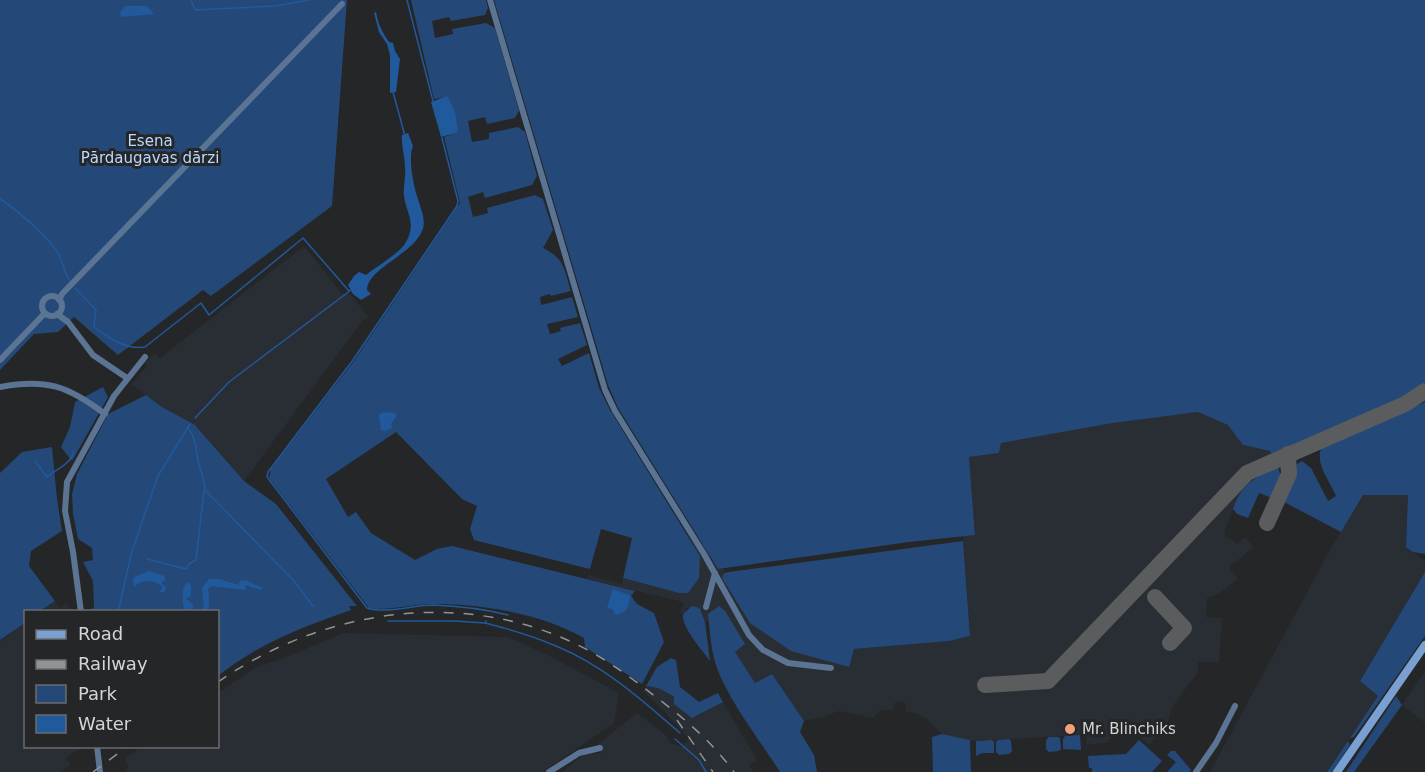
<svg xmlns="http://www.w3.org/2000/svg" width="1425" height="772" viewBox="0 0 1425 772" font-family="'DejaVu Sans',sans-serif">
  <rect width="100%" height="100%" fill="#242628"/>
  <path fill="#292e35" d="M304 246 341 292 351 295 369 318 363 320 244 481 195 425 162 407 131 384 147 366 144 362 147 359 148 360 155 353 160 358Z
    M1198 412 1229 425 1243 445 1270 451 1278 467 1248 482 1238 496 1224 534 1237 544 1245 537 1254 547 1229 567 1238 579 1218 594 1207 598 1206 617 1222 618 1219 662H1198V672L1172 707 1166 727 1149 745 1125 724 1106 743 1087 745 1086 735 973 741 942 734 927 719 918 714 905 711 906 704 901 701 895 702 893 710H880L873 718 839 711 823 717 804 721 772 674 755 684 734 651 745 645 708 614 709 621 705 622 701 608H687L683 614 680 612 684 604 683 602 587 579 588 575 622 584 623 578 679 593 700 556 691 542 699 538 718 569H724V573L854 649 949 641 970 636 963 536 975 534 969 457 999 453 1000 443 1113 423Z
    M1363 495H1408L1406 547 1425 561V572L1360 681 1379 696 1327 772H1210L1332 546Z
    M55 601 60 608 66 603 73 611 40 612Z
    M25 623 26 746 82 747 66 758 71 764 61 772H0V641Z
    M343 633 508 637 546 654 619 693 614 723 543 772H125L128 767 125 758 141 747 218 746V693L256 667 284 658Z
    M1425 671V723L1402 705Z
    M646 686 660 688 666 691 674 697 692 718 723 702 757 760 749 765 754 772H562L584 754 601 753 598 744 637 713 667 736 670 743 682 747 689 739 663 710 643 691Z"/>
  <path fill="#244978" d="M0 0H347L332 206 211 296 203 290 118 355 74 317 58 332 34 334 0 370Z
    M411 0H486L488 8 485 15 451 21 449 17 432 21 435 38 453 34 452 29 486 23 495 28 519 111 515 118 487 124 485 117 468 121 472 142 489 139V133L518 127 525 132 537 176 532 185 485 198 483 192 468 197 473 217 488 213 487 208 535 195 543 199 553 230 543 248C565 259 564 269 571 291L551 296 550 294 540 297 541 305 572 297 578 317 547 324 550 334 561 331 560 328 580 323 587 345 558 359 562 366 589 353 599 388 610 410 700 556 699 578 688 593H679L623 578 632 538 601 529 590 569 474 540 470 529 477 506 462 499 396 432 326 479 348 517 356 512 371 533 415 560 437 549 452 546 635 591 631 596 637 604 654 613 664 642 642 684 585 647 584 638C541 613 478 603 428 604 412 605 382 611 369 608L269 478 271 469 354 361 460 203 444 137 456 133 447 97 434 99Z
    M494 0H1425V382L1417 391 1403 399 1272 455 1270 451 1243 445 1228 425 1198 412 1113 423 1001 443 999 453 969 457 975 535 909 542 718 569 618 408 608 385Z
    M103 387 108 397 72 461 61 447 70 427 75 402Z
    M146 395 162 407 195 425 244 481 276 504 357 606H349L351 610C300 628 260 643 218 676V612L89 611 94 607 93 581 83 562 93 560 92 548 78 539 73 514 72 494 77 474 108 414Z
    M1425 402V554L1413 552 1406 547 1408 495H1363L1341 532 1284 502 1297 464 1302 461 1311 468 1328 501 1336 496C1331 483 1315 464 1321 449Z
    M52 447 57 499 62 531 31 551 29 566 55 601 40 611 26 612 25 623 0 640V473L22 452Z
    M1278 467 1281 477 1272 498 1259 493 1248 518 1237 514 1233 509C1243 481 1254 479 1278 467Z
    M963 541 970 636 949 641 854 649 849 667 791 651 750 623 722 578 724 573 729 572Z
    M1425 572V636L1354 737 1350 738 1378 696 1360 681Z
    M692 606 700 608 705 622 710 661C702 650 681 627 683 614Z
    M719 606 725 611 745 644 735 652 755 683 772 674 804 721 800 732 814 755 817 772H780C761 742 729 701 717 668 711 651 710 632 708 614Z
    M671 658 676 660 680 687 699 702 718 693 723 702 692 718 674 704V697C664 690 658 687 646 686L657 667Z
    M1396 696 1402 705 1354 772H1346Z
    M942 734 970 740 971 772H933L932 737Z
    M1080 735 1081 750 1063 749V739L1065 736Z
    M1049 737H1058L1060 738 1061 749 1059 751 1049 752 1046 749V740Z
    M1009 739 1011 741 1012 751 1009 754 999 755 996 752V742L998 740Z
    M992 740 994 742V753H982L976 756V741Z
    M1139 740 1162 761 1152 772H1092V768H1089L1088 756 1126 754Z
    M1348 741 1350 745 1332 772H1327Z
    M1171 751H1175L1191 770 1189 772H1167L1176 762 1167 755Z"/>
  <path fill="#21599d" d="M125 6H147L154 14 121 17 120 13Z
    M376 12C378 24 382 32 389 42L393 43 395 51 400 59 396 92 390 93V55L387 44 379 32 374 13Z
    M447 96 455 112 458 130 456 133 441 137 431 102Z
    M408 133 413 146C408 157 413 183 417 196 420 207 427 220 422 231 413 254 367 269 367 290L371 294 361 300 353 294 348 285 354 276 359 272 366 275C377 266 400 253 406 242 417 223 406 213 404 196 403 187 406 177 405 167 405 156 401 146 402 135Z
    M384 412 395 413 397 415 391 424 392 428 385 431 381 430 379 414Z
    M149 571 164 576 166 579 161 583 167 588 164 592H159L163 587C155 580 142 579 134 587L133 579 136 576Z
    M209 579H219L238 585 241 580C251 580 255 587 263 587L261 590 245 585 246 590 211 586 208 589C210 597 208 604 209 611H200L204 606 202 588Z
    M187 582 191 585V595L186 599 193 604 192 611H185C182 604 181 588 187 582Z
    M613 589 631 596 626 611 616 615 612 609 607 608Z"/>
  <g fill="none" stroke-linecap="round" stroke-linejoin="round">
    <path stroke="#21599d" stroke-width="1.5" d="M191 0 195 10 275 6 309 0
      M407 0 433 101
      M393 92 405 136
      M442 138 458 201 457 206 353 360 268 472 267 477 367 608C385 614 414 605 433 605 458 606 484 609 508 615
      M0 199C17 210 49 237 59 255 63 263 64 273 70 281
      M75 288 96 310 94 327C110 338 125 350 145 347L201 303 209 315 303 238 349 291
      M195 418 229 382 351 290
      M188 428C196 438 196 449 198 461 200 471 205 479 205 490L294 581 313 606
      M35 461 47 477C57 469 71 464 74 451
      M147 559 186 569 189 564 196 560 204 491
      M118 612 132 551 158 476 190 424
      M388 621H455L485 623 486 621
      M485 623C509 629 533 636 556 646 603 665 642 700 680 733
      M675 739 699 760 706 772"/>
    <path stroke="#5b5c5e" stroke-width="16" d="M1267 523 1289 474 1288 454
      M1155 597 1184 628 1170 643
      M985 685 1048 681 1247 473 1405 404 1425 391"/>
    <path stroke="#5c7493" stroke-width="6" d="M490 0 605 390 615 411 704 554 749 635 763 650 788 663 831 668
      M42 306a10 10 0 1 1 20 0a10 10 0 1 1-20 0Z
      M59 300 62 294 342 4
      M57 314 68 322 93 355 127 378
      M0 360 45 313
      M0 387C46 378 68 386 105 414
      M706 607 715 573
      M81 612 73 552 65 511 67 482 114 396 145 357
      M97 746 100 772
      M549 772 579 753 600 748
      M1196 772 1216 743 1235 706"/>
    <path stroke="#7aa0d2" stroke-width="8" d="M1337 772 1425 645"/>
    <path stroke="#929395" stroke-width="1.5" stroke-dasharray="10 10" stroke-linecap="butt" d="M218 682C321 610 460 588 576 644 605 658 630 677 656 697 685 719 712 742 734 772
      M677 720 713 772
      M93 772 128 746"/>
  </g>
  <circle fill="#f1a17c" stroke="#242628" stroke-width="2" cx="1070" cy="729" r="6"/>
  <g text-anchor="middle" dominant-baseline="central" stroke-width="6" stroke-linejoin="round" paint-order="stroke">
    <g font-size="15" fill="#bbd8ff" stroke="#242628">
      <text x="150" y="141">Esena<tspan x="150" dy="17">Pārdaugavas dārzi</tspan></text>
    </g>
    <g font-size="15" fill="#d4d5d6" stroke="#242628" text-anchor="start">
      <text x="1082" y="729">Mr. Blinchiks</text>
    </g>
  </g>
  <rect x="24" y="610" width="195" height="138" fill="#242628" stroke="#6a6c6e" stroke-width="1.5"/>
  <rect x="36" y="630" width="30" height="9" fill="#7aa0d2" stroke="#6a6c6e" stroke-width="1.5"/>
  <text x="78" y="640" font-size="18" fill="#d4d5d6">Road</text>
  <rect x="36" y="660" width="30" height="9" fill="#929395" stroke="#6a6c6e" stroke-width="1.5"/>
  <text x="78" y="670" font-size="18" fill="#d4d5d6">Railway</text>
  <rect x="36" y="685" width="30" height="18" fill="#244978" stroke="#6a6c6e" stroke-width="1.5"/>
  <text x="78" y="700" font-size="18" fill="#d4d5d6">Park</text>
  <rect x="36" y="715" width="30" height="18" fill="#21599d" stroke="#6a6c6e" stroke-width="1.5"/>
  <text x="78" y="730" font-size="18" fill="#d4d5d6">Water</text>
</svg>
